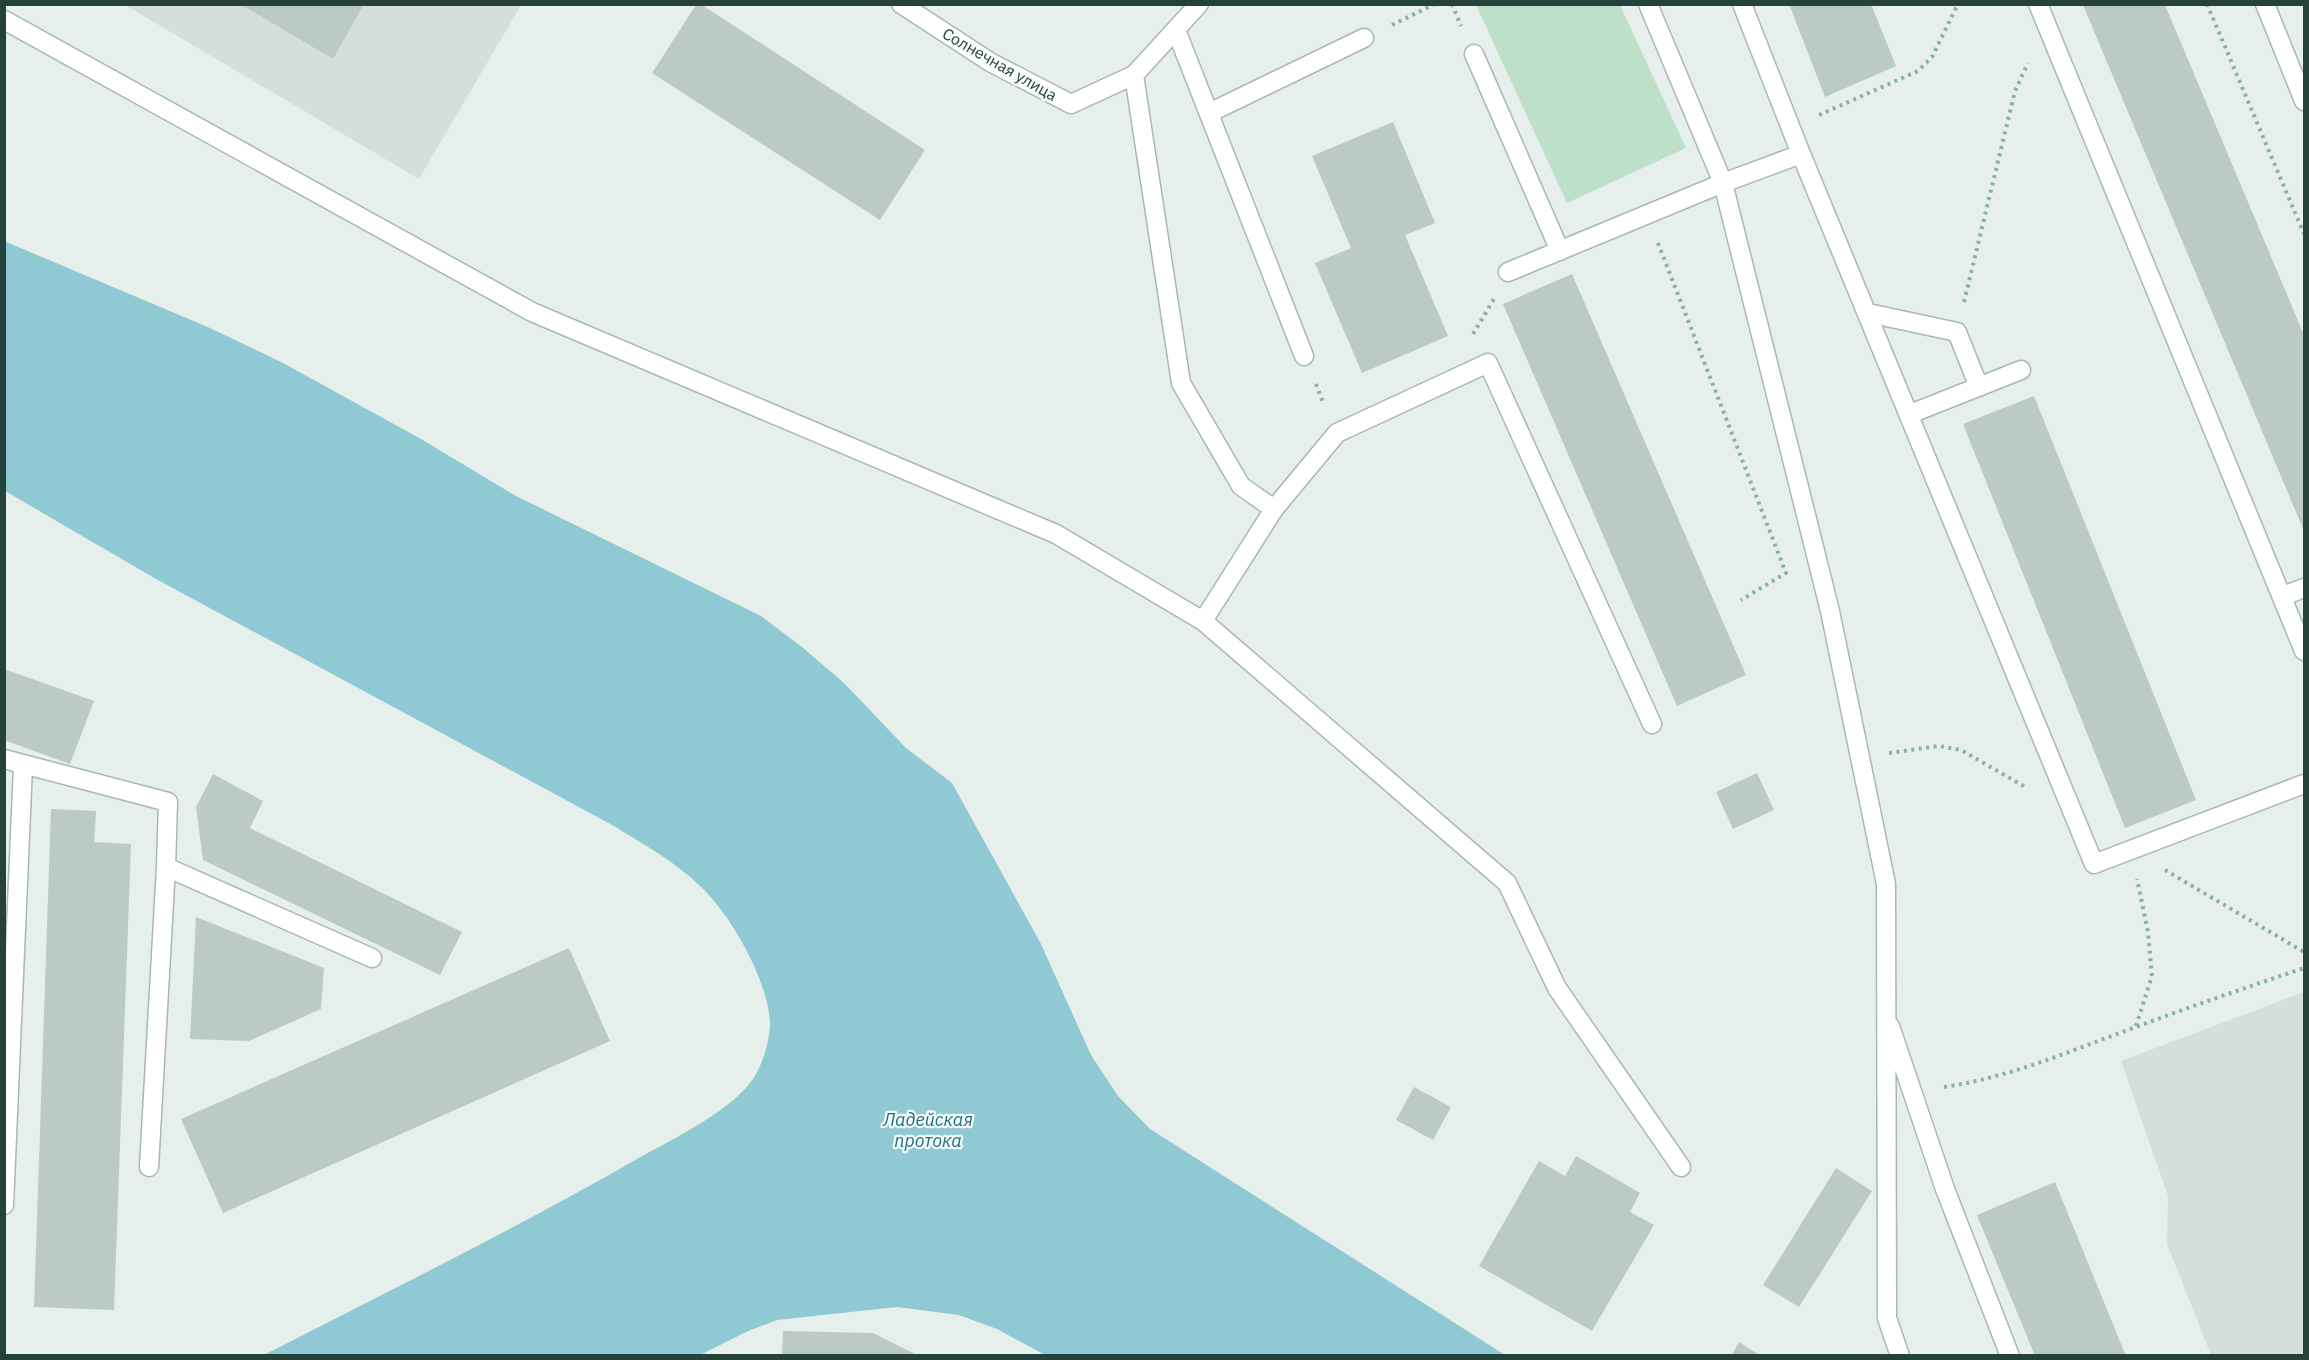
<svg xmlns="http://www.w3.org/2000/svg" width="2309" height="1360" viewBox="0 0 2309 1360" font-family="'IBM Plex Sans',sans-serif">
  <rect width="100%" height="100%" fill="#e6efeb"/>
  <path fill="#d4dfda" d="M125 5H521L419 179Z
    M2304 992V1355H2211L2167 1244 2168 1196 2121 1061Z"/>
  <path fill="#bfe0c8" d="M1476 5H1620L1686 148 1567 203Z"/>
  <path fill="#8ec9d4" d="M4 241 210 328 283 363 421 439 516 496 761 616 802 647 844 683 906 748 952 783 1040 942 1091 1055 1118 1096 1150 1129 1505 1355H1045L997 1329 959 1315 897 1307 777 1320 746 1332 700 1355H264C389 1291 515 1229 637 1159 671 1140 734 1110 755 1076 763 1063 770 1039 770 1024 769 981 730 913 699 885 674 861 643 844 614 826L156 579 5 491Z"/>
  <path fill="#bbcac4" d="M240 4H364L333 59Z
    M1789 4H1871L1896 66 1825 97Z
    M696 5H702L925 150 880 220 652 73Z
    M2083 5H2165L2304 335V531Z
    M1393 122 1435 223 1405 235 1448 336 1362 373 1315 263 1351 248 1312 156Z
    M1572 274 1746 675 1677 706 1503 304Z
    M2034 396 2196 800 2125 828 1963 424Z
    M4 669 94 701 70 764 4 740Z
    M1757 773 1774 810 1733 829 1716 792Z
    M213 774 263 801 250 828 462 932 440 975 203 860 196 807Z
    M51 809 96 811 94 842 131 844 114 1310 34 1307Z
    M196 917 324 968 321 1009 249 1041 190 1039Z
    M569 948 610 1041 223 1213 181 1119Z
    M1414 1087 1451 1107 1433 1140 1396 1120Z
    M1576 1156 1640 1193 1630 1212 1654 1225 1592 1331 1479 1266 1539 1161 1565 1176Z
    M1836 1168 1872 1191 1799 1307 1763 1285Z
    M2055 1182 2126 1356H2035L1977 1215Z
    M783 1331 873 1333 919 1356H782Z
    M1739 1342 1761 1356H1731Z"/>
  <g fill="none" stroke-linecap="round" stroke-linejoin="round">
    <g stroke="#a8b8b2" stroke-width="21">
      <path id="service" d="M1648 4 1723 183 1830 611 1886 884 1887 1318 1900 1356
        M1742 4 1801 154
        M2038 4 2304 651
        M4 20 532 312 1056 534 1203 621
        M1176 30 1304 356
        M1474 54 1560 251
        M1134 75 1181 383 1241 486 1274 509 1337 433 1488 363 1652 724
        M1209 113 1364 38
        M1508 272 1723 183 1801 154 2094 864 2304 784
        M1868 313 1957 332 1979 387
        M1910 414 2021 370
        M1274 509 1203 621 1507 883 1557 988 1681 1167
        M2283 596 2304 588
        M4 759 168 802 166 867 372 958
        M1890 1026 1945 1189 2010 1356
        M149 1167 166 867
        M4 1205 23 766"/>
    </g>
    <g stroke="#a8b8b2" stroke-width="21">
      <path id="minor" d="M901 4 990 62 1071 104 1134 75 1199 4
        M2265 4 2304 101"/>
    </g>
    <path stroke="#86b3a5" stroke-width="4" stroke-dasharray="3 4.5" stroke-linecap="butt" d="M1452 4 1461 26
      M2207 4 2304 234
      M1392 25 1435 4
      M1819 115 1918 71 1932 57 1958 4
      M1658 243 1786 573 1741 600
      M1964 302 2015 91 2028 63
      M1473 334 1494 299
      M1316 384 1324 405
      M1889 753 1939 746 1961 750 2027 788
      M2165 870 2304 952
      M2136 1026 2152 976 2148 932 2137 879
      M1944 1087C2012 1077 2072 1050 2136 1027 2192 1006 2248 987 2304 968"/>
    <use href="#service" stroke="#fff" stroke-width="18"/>
    <use href="#minor" stroke="#fff" stroke-width="18"/>
  </g>
  <g text-anchor="middle" dominant-baseline="central" stroke-width="4.5" stroke-linejoin="round" paint-order="stroke">
    <g font-size="16" fill="#24423a" stroke="#f7fbf9">
      <text transform="translate(1000 64) rotate(30)">Солнечная улица</text>
    </g>
    <g font-size="18" font-style="italic" fill="#1c6f80" stroke="#f7fbf9">
      <text x="928" y="1119">Ладейская<tspan x="928" dy="21">протока</tspan></text>
    </g>
  </g>
  <rect width="2309" height="1360" fill="none" stroke="#24423a" stroke-width="12"/>
</svg>
